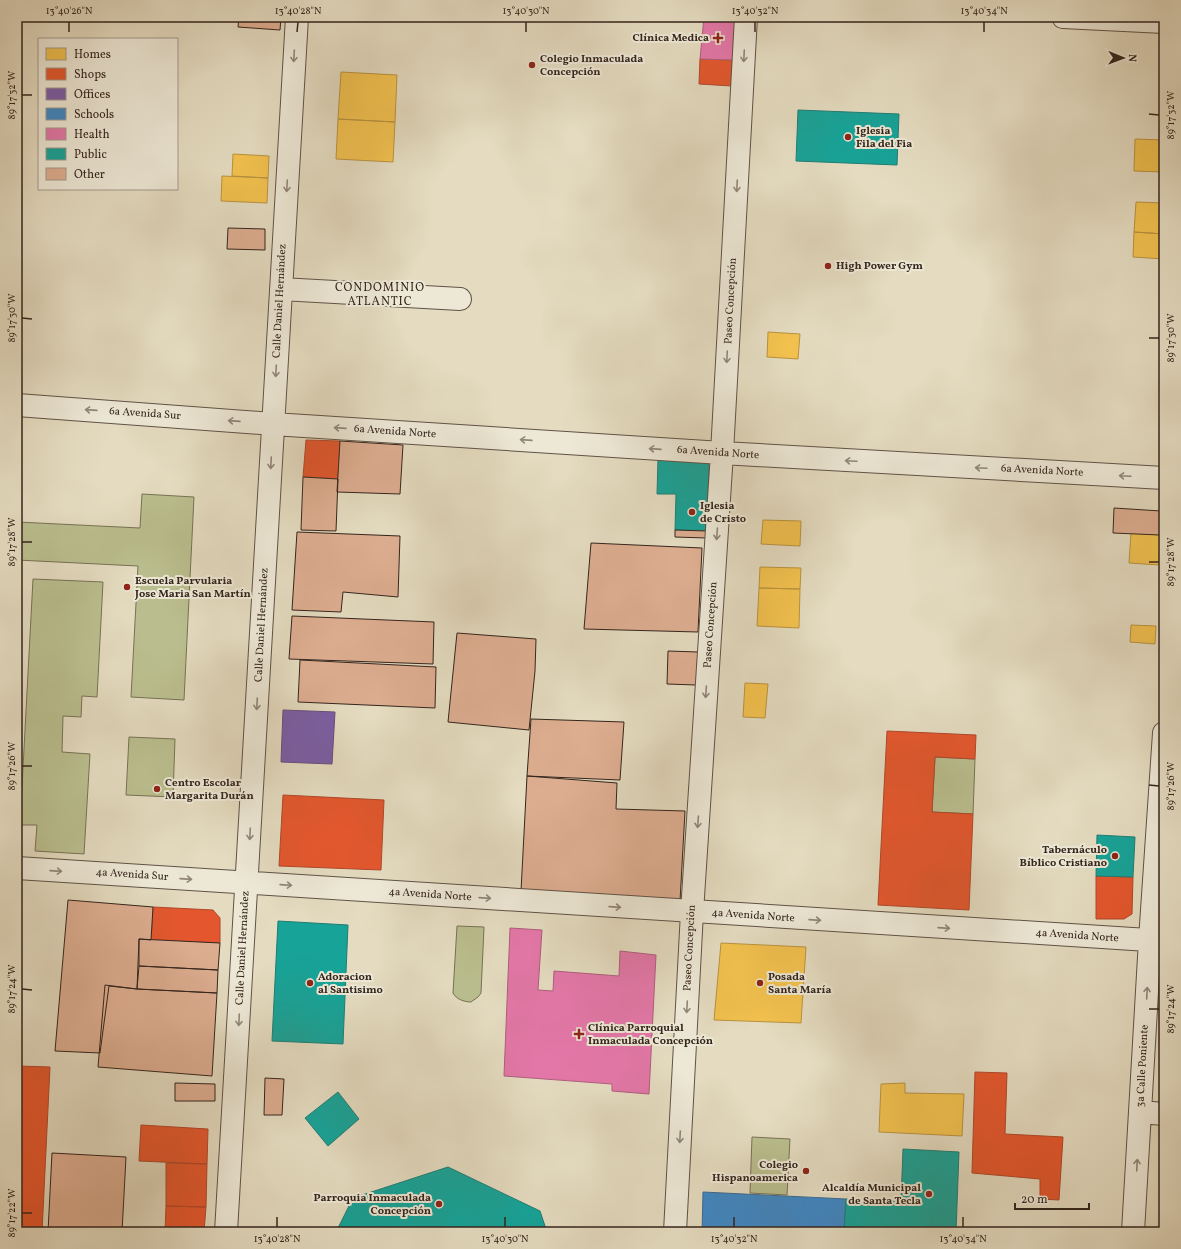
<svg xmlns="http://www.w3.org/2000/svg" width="1181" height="1249" viewBox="0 0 1181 1249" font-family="Vollkorn,serif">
  <rect width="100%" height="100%" fill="#e4dbc0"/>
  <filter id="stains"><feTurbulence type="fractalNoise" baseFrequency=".005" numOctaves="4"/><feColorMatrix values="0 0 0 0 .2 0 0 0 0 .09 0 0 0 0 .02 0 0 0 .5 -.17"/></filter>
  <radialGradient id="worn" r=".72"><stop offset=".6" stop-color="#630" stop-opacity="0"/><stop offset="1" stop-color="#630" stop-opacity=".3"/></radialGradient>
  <path fill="#babe8e" stroke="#777256" d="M142 494 194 497 184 700 131 697 138 566 17 560V522L140 528Z
    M33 579 103 582 97 697 82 696 81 717 63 716 62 752 90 754 84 854 35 851 37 825H20Z
    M129 737 175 739 173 797 126 795Z
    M935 757 975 759 973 814 932 812Z
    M457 926 484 927 481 993 478 997 471 1002C464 1002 456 999 453 993Z
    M752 1137 790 1139 787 1195 750 1193Z"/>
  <path fill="#f2c14e" stroke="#b9923f" d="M341 72 397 75 395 122 338 119Z
    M338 119 395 122 393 162 336 159Z
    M1135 139 1164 140V172L1134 171Z
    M233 154 269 156 268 178 232 176Z
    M222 176 268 178 267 203 221 201Z
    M1136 202 1164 203V234L1134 232Z
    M1134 232 1164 234V259L1133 257Z
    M768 332 800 334 798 359 767 357Z
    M763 520 801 521 800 546 761 544Z
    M1131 533 1160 535 1159 565 1129 563Z
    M760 567 801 568 800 589 759 588Z
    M759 588 800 589 799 628 757 626Z
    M1131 625 1156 626 1155 644 1130 642Z
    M745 683 768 684 765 718 743 717Z
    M721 943 806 947 801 1023 714 1020Z
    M905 1083V1093L964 1094 962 1136 879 1132 881 1084Z"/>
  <path fill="#e4572e" stroke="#af4829" d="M700 59 733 60 732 86 699 84Z
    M306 440 340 441 338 479 303 477Z
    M887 731 976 735 975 759 935 757 932 812 973 814 969 910 878 905Z
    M283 795 384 800 381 870 279 866Z
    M1096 876 1133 877 1132 914 1124 919H1096Z
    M153 907 213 910 220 918V943L151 940Z
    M17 1066 50 1067 42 1232H17Z
    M975 1072 1007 1073 1005 1134 1063 1137 1059 1200 1040 1199V1179L972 1173Z
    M141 1125 208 1129 207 1164 139 1161Z
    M166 1163 207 1164 206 1207 166 1206Z
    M166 1206 206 1207 204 1232H165Z"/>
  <path fill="#7b5ea7" stroke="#664d7e" d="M283 710 335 712 332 764 281 762Z"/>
  <path fill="#3f88c5" stroke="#3c6a93" d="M703 1192 846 1199 844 1232H702Z"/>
  <path fill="#e377a8" stroke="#ae5e7e" d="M704 17H736L733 60 700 59Z
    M510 928 542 930 538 990 553 991 554 971 619 976 620 951 656 955 649 1094 612 1091V1084L504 1076Z"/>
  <path fill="#17a398" stroke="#207d73" d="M798 110 899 114 897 165 796 161Z
    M658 460 709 462 707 531 675 530 676 494H657Z
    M1097 835 1135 837 1133 877 1096 876Z
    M278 921 348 925 343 1044 272 1041Z
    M338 1092 359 1119 328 1146 305 1118Z
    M903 1149 959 1152 956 1232H844L846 1199 901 1201Z
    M448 1167 540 1211 547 1232H336L353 1198Z"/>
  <path fill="#ddad90" stroke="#34251d" d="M239 17H281L280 30 238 27Z
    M228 228 265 229V250L227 249Z
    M340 441 403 445 400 494 337 492Z
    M303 477 338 479 336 531 301 530Z
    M1114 508 1161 511 1160 535 1113 533Z
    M675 530 707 531V538L675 537Z
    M297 532 400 536 398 597 343 592 341 612 292 610Z
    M591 543 702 548 698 632 584 629Z
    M292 616 434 622 433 664 289 659Z
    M457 633 536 639 535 671 529 730 448 722Z
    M668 651 698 652 696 685 667 684Z
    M300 660 436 667 435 708 298 702Z
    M531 719 624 722 620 780 527 776Z
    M527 776 617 783 616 809 685 811 680 901 521 891Z
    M68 900 153 907 151 940 139 939 137 989 109 986 100 1053 55 1051Z
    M139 939 220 943 218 970 139 966Z
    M139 966 218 970 217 993 137 989Z
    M105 985 137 989 217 993 212 1076 98 1067Z
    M265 1078 284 1079 282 1115H264Z
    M175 1083 215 1084V1101H175Z
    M52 1153 126 1157 122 1232H48Z"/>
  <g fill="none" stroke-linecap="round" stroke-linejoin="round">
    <g stroke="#605246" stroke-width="24">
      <path id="minor" d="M1063 17 1164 22
        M281 289 460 299
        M17 405 273 424 722 453 1164 478
        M17 868 1164 941
        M1140 1112 1164 1114
        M226 1232 297 17
        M675 1232 692 912 722 453 746 17
        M1133 1232 1150 940 1164 733"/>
    </g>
    <use href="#minor" stroke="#ede8d6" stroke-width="22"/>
  </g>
  <defs><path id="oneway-shaft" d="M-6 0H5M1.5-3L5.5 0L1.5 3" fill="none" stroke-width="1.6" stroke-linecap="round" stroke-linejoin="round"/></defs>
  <g stroke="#90867a">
    <use href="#oneway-shaft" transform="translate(294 56) rotate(93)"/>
    <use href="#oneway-shaft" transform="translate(744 56) rotate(93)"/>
    <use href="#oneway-shaft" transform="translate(287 186) rotate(93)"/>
    <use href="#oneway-shaft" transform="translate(737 186) rotate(93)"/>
    <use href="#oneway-shaft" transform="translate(727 357) rotate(93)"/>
    <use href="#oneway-shaft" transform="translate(276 371) rotate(93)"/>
    <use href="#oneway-shaft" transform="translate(91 410) rotate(-176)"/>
    <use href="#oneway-shaft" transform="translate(234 421) rotate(-176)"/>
    <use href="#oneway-shaft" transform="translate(340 428) rotate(-176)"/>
    <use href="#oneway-shaft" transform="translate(526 440) rotate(-176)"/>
    <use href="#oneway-shaft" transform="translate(655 449) rotate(-176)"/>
    <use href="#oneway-shaft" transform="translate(851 461) rotate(-177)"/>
    <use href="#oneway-shaft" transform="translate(271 463) rotate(93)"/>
    <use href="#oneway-shaft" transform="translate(981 468) rotate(-177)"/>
    <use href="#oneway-shaft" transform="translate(1125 476) rotate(-177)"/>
    <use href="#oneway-shaft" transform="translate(717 534) rotate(94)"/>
    <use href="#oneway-shaft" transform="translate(706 692) rotate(94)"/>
    <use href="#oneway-shaft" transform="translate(257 704) rotate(93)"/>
    <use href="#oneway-shaft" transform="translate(698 822) rotate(94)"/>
    <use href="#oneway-shaft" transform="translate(250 834) rotate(93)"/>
    <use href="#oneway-shaft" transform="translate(56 871) rotate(4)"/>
    <use href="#oneway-shaft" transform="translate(186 879) rotate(4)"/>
    <use href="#oneway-shaft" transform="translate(286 885) rotate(4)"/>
    <use href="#oneway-shaft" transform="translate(485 898) rotate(4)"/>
    <use href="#oneway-shaft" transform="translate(615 907) rotate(4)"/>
    <use href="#oneway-shaft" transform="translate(815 920) rotate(4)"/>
    <use href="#oneway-shaft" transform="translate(944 928) rotate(4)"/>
    <use href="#oneway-shaft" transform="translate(1147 993) rotate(-87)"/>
    <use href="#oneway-shaft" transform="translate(687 1007) rotate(93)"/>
    <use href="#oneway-shaft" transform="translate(239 1020) rotate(93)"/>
    <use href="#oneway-shaft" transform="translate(680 1137) rotate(93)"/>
    <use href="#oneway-shaft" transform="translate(1137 1165) rotate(-87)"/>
  </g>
  <path fill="none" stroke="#34251d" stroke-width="1.5" d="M69 32V22M297 32 298 22M526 32V22M755 32V22M984 32V22M22 95H32M1149 114 1159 115M22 318 32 319M1149 338H1159M22 542H32M1149 562H1159M22 766H32M1149 785 1159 786M22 989 32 990M1149 1009H1159M22 1213H32M277 1227V1217M505 1227V1217M734 1227V1217M963 1227V1217"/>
  <g fill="#8f2418" stroke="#ede8d6" stroke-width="1.5">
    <path d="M716 32h4v4h4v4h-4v4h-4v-4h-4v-4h4z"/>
    <circle cx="532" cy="65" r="4"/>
    <circle cx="848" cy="137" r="4"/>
    <circle cx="828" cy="266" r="4"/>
    <circle cx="692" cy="512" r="4"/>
    <circle cx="127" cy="587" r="4"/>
    <circle cx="157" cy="789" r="4"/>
    <circle cx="1115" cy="856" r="4"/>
    <circle cx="310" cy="983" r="4"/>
    <circle cx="760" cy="983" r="4"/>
    <path d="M577 1028h4v4h4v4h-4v4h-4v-4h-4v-4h4z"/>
    <circle cx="806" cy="1171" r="4"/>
    <circle cx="929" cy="1194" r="4"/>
    <circle cx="439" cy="1204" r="4"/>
  </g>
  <g text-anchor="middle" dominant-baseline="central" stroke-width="4" stroke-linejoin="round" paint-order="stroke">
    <g font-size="11" font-weight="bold" fill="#34251d" stroke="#ede8d6" text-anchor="start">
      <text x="709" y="38" text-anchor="end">Clínica Medica</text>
      <text x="540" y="59">Colegio Inmaculada<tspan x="540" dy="13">Concepción</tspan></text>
      <text x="856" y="131">Iglesia<tspan x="856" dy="13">Fila del Fia</tspan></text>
      <text x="836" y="266">High Power Gym</text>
      <text x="700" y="506">Iglesia<tspan x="700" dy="13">de Cristo</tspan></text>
      <text x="135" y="581">Escuela Parvularia<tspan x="135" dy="13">Jose Maria San Martín</tspan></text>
      <text x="165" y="783">Centro Escolar<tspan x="165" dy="13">Margarita Durán</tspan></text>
      <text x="1107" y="850" text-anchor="end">Tabernáculo<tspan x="1107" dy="13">Bíblico Cristiano</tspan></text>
      <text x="318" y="977">Adoracion<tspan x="318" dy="13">al Santisimo</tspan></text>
      <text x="768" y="977">Posada<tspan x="768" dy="13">Santa María</tspan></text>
      <text x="588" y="1028">Clínica Parroquial<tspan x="588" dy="13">Inmaculada Concepción</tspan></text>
      <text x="798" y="1165" text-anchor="end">Colegio<tspan x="798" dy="13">Hispanoamerica</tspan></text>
      <text x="921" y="1188" text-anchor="end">Alcaldía Municipal<tspan x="921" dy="13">de Santa Tecla</tspan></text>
      <text x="431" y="1198" text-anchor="end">Parroquia Inmaculada<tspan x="431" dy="13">Concepción</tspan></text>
    </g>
    <g font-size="11" fill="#34251d" stroke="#ede8d6">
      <text transform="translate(280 301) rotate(-87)">Calle Daniel Hernández</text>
      <text transform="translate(731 301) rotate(-87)">Paseo Concepción</text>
      <text transform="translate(145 414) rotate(4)">6a Avenida Sur</text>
      <text transform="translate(395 432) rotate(4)">6a Avenida Norte</text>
      <text transform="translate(718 453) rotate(4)">6a Avenida Norte</text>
      <text transform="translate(1042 471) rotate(3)">6a Avenida Norte</text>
      <text transform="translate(262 625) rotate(-87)">Calle Daniel Hernández</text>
      <text transform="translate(711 625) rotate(-86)">Paseo Concepción</text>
      <text transform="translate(132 875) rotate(4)">4a Avenida Sur</text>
      <text transform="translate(430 895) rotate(4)">4a Avenida Norte</text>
      <text transform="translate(753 916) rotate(4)">4a Avenida Norte</text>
      <text transform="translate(1077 936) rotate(4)">4a Avenida Norte</text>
      <text transform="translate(243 948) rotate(-87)">Calle Daniel Hernández</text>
      <text transform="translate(690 948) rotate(-87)">Paseo Concepción</text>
      <text transform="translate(1143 1066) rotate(-87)">3a Calle Poniente</text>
    </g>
    <g font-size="12" letter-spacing="1" fill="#34251d" stroke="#ede8d6">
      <text x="380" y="288">CONDOMINIO<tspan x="380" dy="14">ATLANTIC</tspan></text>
    </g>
  </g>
  <rect width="1181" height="1249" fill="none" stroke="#e4dbc0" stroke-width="44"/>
  <rect x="38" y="38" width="140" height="152" fill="#ede8d6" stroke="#a39a8c"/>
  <rect x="46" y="48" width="20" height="12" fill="#f2c14e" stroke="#a39a8c"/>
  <text x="74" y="58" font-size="12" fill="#34251d">Homes</text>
  <rect x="46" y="68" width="20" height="12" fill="#e4572e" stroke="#a39a8c"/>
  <text x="74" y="78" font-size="12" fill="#34251d">Shops</text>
  <rect x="46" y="88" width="20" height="12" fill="#7b5ea7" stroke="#a39a8c"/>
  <text x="74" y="98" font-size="12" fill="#34251d">Offices</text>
  <rect x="46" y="108" width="20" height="12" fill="#3f88c5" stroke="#a39a8c"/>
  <text x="74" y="118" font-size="12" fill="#34251d">Schools</text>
  <rect x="46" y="128" width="20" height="12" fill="#e377a8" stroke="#a39a8c"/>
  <text x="74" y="138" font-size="12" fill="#34251d">Health</text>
  <rect x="46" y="148" width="20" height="12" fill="#17a398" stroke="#a39a8c"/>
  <text x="74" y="158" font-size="12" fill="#34251d">Public</text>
  <rect x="46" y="168" width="20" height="12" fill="#ddad90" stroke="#a39a8c"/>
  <text x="74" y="178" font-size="12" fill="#34251d">Other</text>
  <g transform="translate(1123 58) rotate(91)" stroke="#ede8d6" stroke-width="3" paint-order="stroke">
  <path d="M0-3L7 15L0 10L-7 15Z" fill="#34251d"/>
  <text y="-6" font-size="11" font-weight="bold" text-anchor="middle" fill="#34251d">N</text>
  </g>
  <path d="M1015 1203v6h74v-6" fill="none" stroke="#34251d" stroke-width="2"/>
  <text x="1021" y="1203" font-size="12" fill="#34251d" stroke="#ede8d6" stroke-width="3" paint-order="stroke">20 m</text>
  <rect x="22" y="22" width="1137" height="1205" fill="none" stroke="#34251d" stroke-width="1.5"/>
  <g font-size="10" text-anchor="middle" fill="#34251d">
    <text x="69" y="14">13°40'26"N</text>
    <text x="298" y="14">13°40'28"N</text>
    <text x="526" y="14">13°40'30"N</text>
    <text x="755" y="14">13°40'32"N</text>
    <text x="984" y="14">13°40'34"N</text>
    <text transform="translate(11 95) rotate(-90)" y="4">89°17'32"W</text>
    <text transform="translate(1170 115) rotate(-90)" y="4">89°17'32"W</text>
    <text transform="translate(11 318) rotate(-90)" y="4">89°17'30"W</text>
    <text transform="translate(1170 338) rotate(-90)" y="4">89°17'30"W</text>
    <text transform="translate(11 542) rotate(-90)" y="4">89°17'28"W</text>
    <text transform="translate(1170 562) rotate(-90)" y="4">89°17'28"W</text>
    <text transform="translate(11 766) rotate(-90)" y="4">89°17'26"W</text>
    <text transform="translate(1170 786) rotate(-90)" y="4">89°17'26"W</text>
    <text transform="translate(11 989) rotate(-90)" y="4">89°17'24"W</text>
    <text transform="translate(1170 1009) rotate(-90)" y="4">89°17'24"W</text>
    <text transform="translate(11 1213) rotate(-90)" y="4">89°17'22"W</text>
    <text x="277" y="1242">13°40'28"N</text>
    <text x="505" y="1242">13°40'30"N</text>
    <text x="734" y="1242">13°40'32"N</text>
    <text x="963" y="1242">13°40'34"N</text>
  </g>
  <rect width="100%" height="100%" filter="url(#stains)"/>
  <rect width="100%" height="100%" fill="url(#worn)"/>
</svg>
